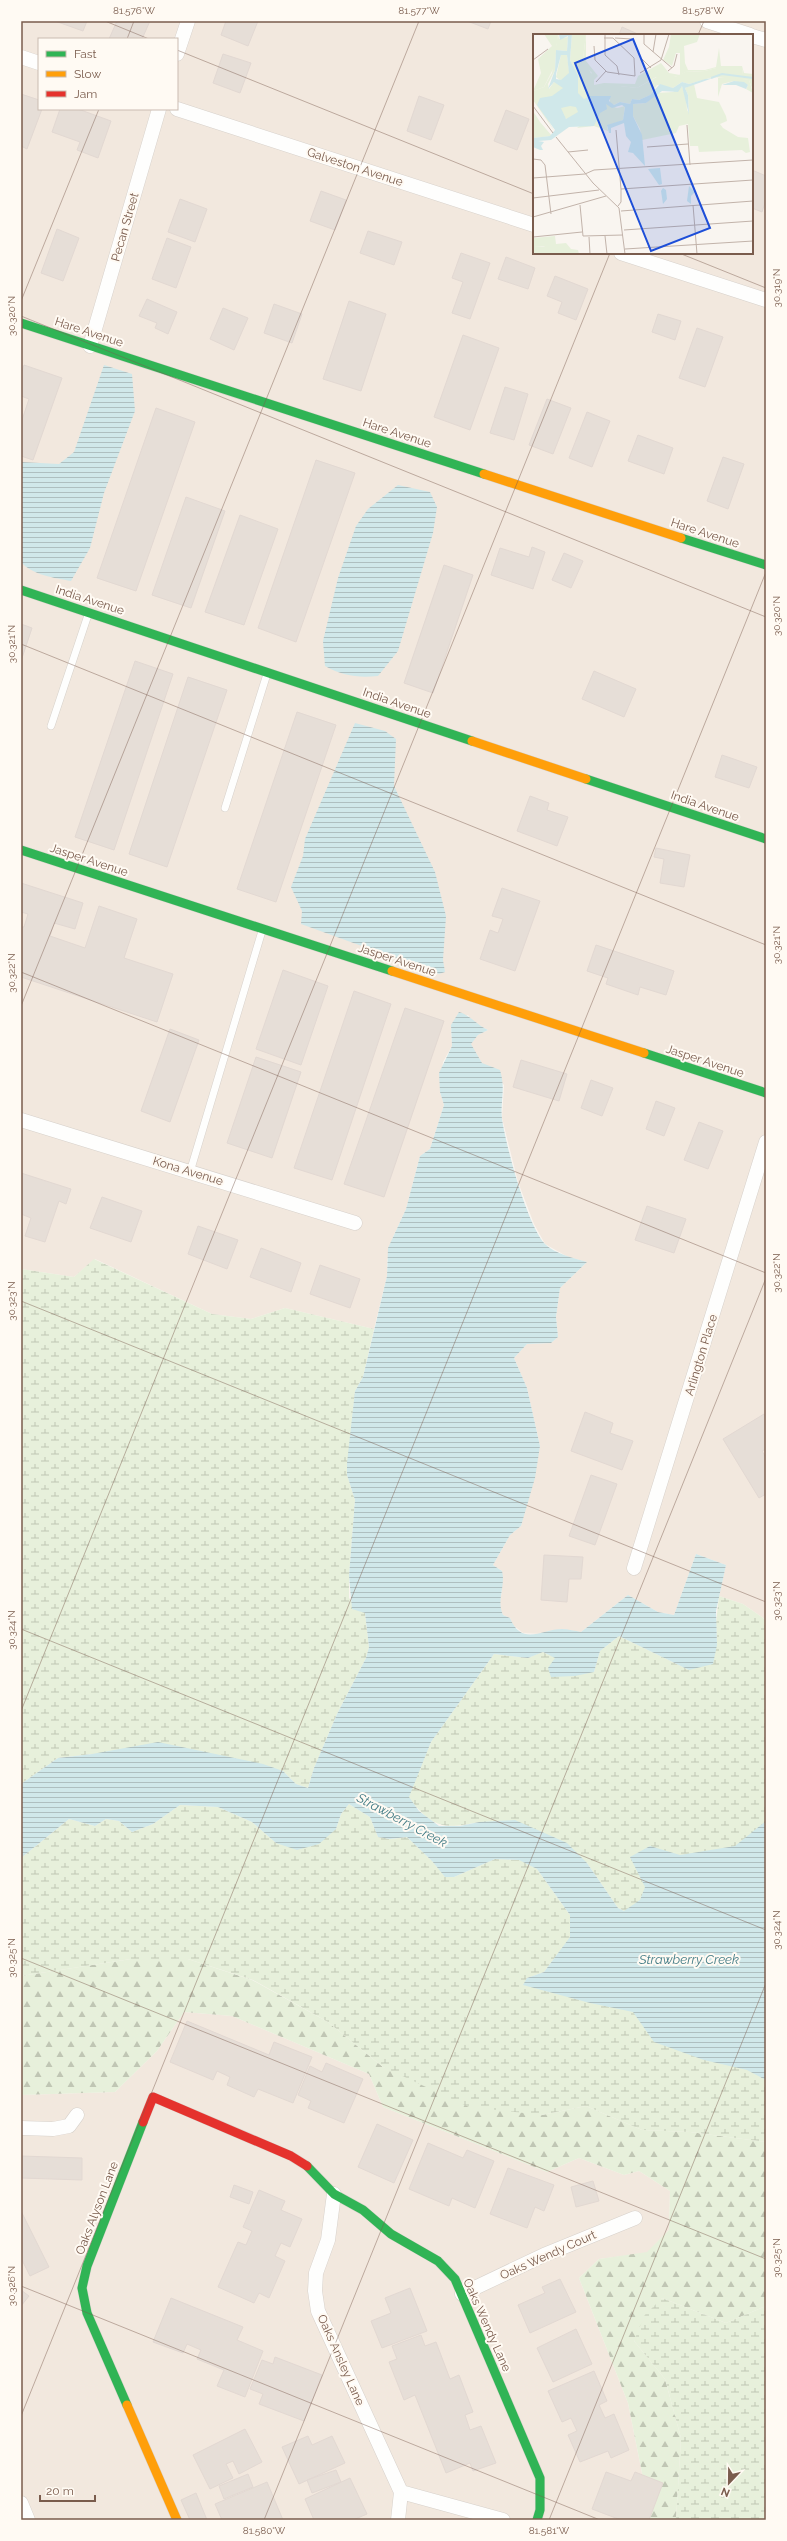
<svg xmlns="http://www.w3.org/2000/svg" width="787" height="2541" viewBox="0 0 787 2541" font-family="Raleway,sans-serif">
  <defs>
    <pattern id="forest-firs" width="22" height="20" patternUnits="userSpaceOnUse"><rect width="22" height="20" fill="#e7f0db"/><path d="M5 1l3.5 6h-7zM16 11l3.5 6h-7z" fill="#c0c6b4"/></pattern>
    <pattern id="wetland-marsh" width="20" height="14" patternUnits="userSpaceOnUse"><rect width="20" height="14" fill="#e7f0db"/><path d="M1 5h8M5 5V1M11 12h8M15 12V8" fill="none" stroke="#c0c6b4"/></pattern>
    <pattern id="water-rules" width="6" height="5" patternUnits="userSpaceOnUse"><rect width="6" height="5" fill="#d0e8ea"/><path d="M0 2.5h6" fill="none" stroke="#aebfc0"/></pattern>
  </defs>
  <rect width="100%" height="100%" fill="#f9f5f0"/>
  <path fill="#f2e8de" fill-rule="evenodd" d="M21 21H766V1620L743 1604 719 1596 726 1565 696 1554 674 1615 658 1612 628 1595 581 1632 561 1629 542 1634 523 1633 513 1625 510 1618 503 1615 499 1606 502 1591V1571L493 1565 510 1535 521 1526 540 1446 527 1388 514 1358 527 1344 551 1343 558 1337 556 1317 560 1288 587 1262 568 1257 545 1244 534 1224 518 1182 502 1118 504 1085 482 1063 470 1044 478 1035 488 1030 474 1023 468 1015 451 1025 452 1046 443 1062 440 1092 444 1105 430 1149 420 1156 406 1209 393 1237 387 1261V1276L374 1329 285 1308 251 1319 212 1314 95 1259 74 1277 21 1269ZM534 35H752V253H534ZM39 39H177V109H39Z
    M184 2012 232 2016 369 2074 383 2107 547 2172 579 2158 624 2175 639 2171 670 2191 669 2230 647 2253 599 2259 579 2278 628 2403 649 2508 648 2520H21V2095L115 2092 157 2051Z"/>
  <path fill="url(#forest-firs)" d="M131 1959H188L252 1980 328 2022 383 2067 542 2115 586 2106 642 2130 690 2132 766 2142V2306L726 2323 662 2298 634 2341 665 2379 681 2438 676 2520H648L649 2508 628 2403 579 2278 599 2259 647 2252 669 2230 670 2191 639 2171 624 2175 579 2158 547 2172 383 2107 369 2074 232 2016 184 2012 157 2051 115 2092 21 2095V1976Z"/>
  <path fill="url(#wetland-marsh)" d="M94 1259 212 1314 251 1319 285 1308 374 1329 363 1377 355 1391 347 1475 355 1500 349 1576V1598L358 1610 365 1613 369 1647 366 1658 337 1714 314 1768 308 1788 296 1784 283 1771 92 1754 58 1758 21 1784V1269L74 1277Z
    M719 1596 743 1604 766 1620V1889L624 1911 618 1908 587 1863 479 1822C442 1830 432 1827 408 1797L431 1742 494 1654 528 1658 542 1652 594 1672 600 1651 619 1636 689 1670 717 1645 716 1623Z
    M349 1804 370 1817 378 1837 391 1839 407 1837 432 1861 445 1876 454 1877 495 1859 520 1860 537 1869 570 1915V1938L544 1972 527 1978 524 1985 766 1928V2142L690 2132 642 2130 586 2106 542 2115 469 2107 383 2067 328 2022 253 1980 188 1959H131L21 1976V1858L69 1819 95 1826 106 1819 119 1821 132 1832 153 1824 180 1805 218 1807 252 1822 276 1843 336 1829 341 1814Z
    M662 2298 726 2323 766 2306V2520H676L681 2438 665 2379 634 2341 644 2316Z"/>
  <path fill="url(#water-rules)" d="M104 365 132 374 135 411 104 493 90 548 71 581C55 578 32 575 21 562V462L59 464 74 452Z
    M398 485 430 492 437 507 433 533 398 651 378 676C358 678 343 676 325 666L323 641 338 578 356 526 368 509Z
    M355 723 385 731 396 739 394 786 435 872 446 916 443 960 445 972 439 974 301 924 302 911 291 887 303 856 305 839Z
    M459 1012C470 1015 477 1025 488 1030L478 1035 471 1044 482 1063 500 1070C506 1090 500 1101 502 1119 506 1146 527 1225 545 1244 555 1254 574 1258 587 1262L560 1288 556 1317 558 1337 551 1343 527 1344 514 1358 527 1388 540 1446 535 1478 521 1526 510 1535 493 1565 502 1571C506 1586 496 1600 503 1615L510 1618C522 1647 542 1629 562 1629 568 1629 575 1631 581 1632L628 1595 658 1612 674 1615 696 1554 726 1565 716 1611 717 1645 713 1664 689 1670 619 1636 600 1651 594 1672 575 1676 551 1677 548 1668 555 1658 543 1652 528 1658 494 1654 431 1742 409 1797 419 1811 439 1826H460L479 1822 515 1820 567 1843 587 1863 618 1908 624 1911 640 1900 645 1887 630 1857 650 1846 680 1855 735 1846 766 1821V2080L747 2070 704 2060 654 2042 633 2012 590 2003 523 1985 527 1978 544 1972 570 1937V1915L537 1869 519 1860 495 1859 454 1877H445L432 1861 407 1837 390 1839 378 1837 370 1817 349 1804 341 1814 336 1829 319 1844 297 1850 276 1843 252 1822 218 1807 180 1805 153 1824 132 1832 119 1821 106 1819 95 1826 69 1819 21 1858V1784L58 1758 92 1754 158 1742 263 1764 283 1771 296 1784 308 1788 314 1768 337 1714 366 1658 369 1647 365 1613 352 1609 349 1576 355 1500 347 1475V1463L355 1391 363 1377 387 1276 388 1248 406 1209 420 1156 430 1149 444 1105 440 1092 439 1073 452 1046 451 1025Z"/>
  <path fill="#e6ded7" stroke="#e2d8d2" d="M55 21H87L83 31Z
    M117 21H150L142 39H109Z
    M226 21H258L248 46 221 35Z
    M467 21H491L488 29Z
    M622 27 640 35H619Z
    M223 54 251 63 240 93 213 83Z
    M21 94 39 100V109H42L27 149 21 146Z
    M419 96 444 105 431 140 407 131Z
    M60 109H78L111 121 98 158 77 150 80 142 52 132Z
    M506 110 529 119 517 150 494 141Z
    M752 170 766 176V200L762 212 752 208Z
    M321 191 346 200 335 230 310 221Z
    M180 199 207 209 195 242 168 232Z
    M57 229 79 238 63 281 41 273Z
    M368 231 402 242 394 265 360 253Z
    M167 238 191 247 176 288 152 279Z
    M461 253 490 263 470 319 452 313 463 282 452 278Z
    M506 257 535 268 528 289 498 279Z
    M555 276 588 289 576 320 558 313 562 302 547 296Z
    M147 299 177 312 168 334 155 328 157 323 139 316Z
    M349 301 386 314 361 391 323 379Z
    M274 304 302 314 292 343 264 333Z
    M223 308 248 318 234 350 210 339Z
    M658 314 681 321 675 340 652 332Z
    M697 328 723 337 705 387 679 378Z
    M463 335 499 348 470 430 434 417Z
    M24 365 62 378 33 460 21 456V423L29 399 21 396V374Z
    M505 387 528 394 514 440 490 433Z
    M547 399 571 408 553 454 529 445Z
    M156 408 195 422 136 591 97 578Z
    M587 412 610 421 592 467 569 458Z
    M638 435 673 448 664 474 628 461Z
    M723 457 744 464 728 509 707 501Z
    M316 460 355 473 296 642 258 628Z
    M186 497 225 511 191 608 152 595Z
    M240 515 278 529 244 625 205 612Z
    M532 547 545 552 533 589 491 575 500 548 529 557Z
    M564 553 583 561 571 588 552 580Z
    M444 565 473 575 433 693 404 683Z
    M21 624 32 628 21 661Z
    M135 661 173 674 114 850 75 837Z
    M594 671 636 689 624 717 582 699Z
    M188 677 227 690 167 867 129 854Z
    M297 712 336 725 276 902 237 889Z
    M722 755 757 767 749 788 715 777Z
    M530 796 549 803 547 810 568 817 557 846 517 831Z
    M656 848 690 855 684 887 660 883 664 859 654 857Z
    M21 883 83 903 75 929 54 923 50 936 85 948 99 906 137 919 124 958 173 974 157 1022 21 977V927H24L28 914 21 912Z
    M502 888 540 901 515 971 480 959 490 930 498 933 503 919 492 916Z
    M596 945 674 971 666 995 640 987 638 995 606 984 608 978 587 971Z
    M283 970 328 986 301 1065 256 1049Z
    M354 991 391 1004 332 1180 294 1168Z
    M405 1008 444 1021 384 1197 344 1184Z
    M170 1029 199 1040 170 1122 141 1111Z
    M256 1057 301 1072 272 1158 227 1143Z
    M521 1060 567 1074 559 1101 513 1087Z
    M591 1080 613 1088 602 1116 581 1108Z
    M656 1101 675 1108 664 1136 646 1129Z
    M699 1122 723 1131 708 1169 684 1160Z
    M21 1173 71 1189 66 1204 59 1201 45 1242 25 1236 31 1218 21 1214Z
    M102 1197 142 1211 131 1242 90 1228Z
    M647 1206 686 1219 674 1253 635 1240Z
    M198 1226 238 1240 227 1269 188 1254Z
    M261 1248 301 1263 291 1292 250 1277Z
    M320 1265 360 1279 350 1308 310 1294Z
    M585 1412 613 1423 610 1433 633 1441 622 1470 571 1451Z
    M764 1414 766 1418V1449L762 1451 766 1458V1494L759 1498 723 1439Z
    M591 1475 617 1484 595 1545 569 1536Z
    M544 1555 583 1557 581 1579H569L567 1602 541 1600Z
    M187 2021 269 2055 274 2042 312 2057 293 2103 258 2089 254 2097 227 2085 230 2077 217 2071 213 2080 170 2062Z
    M326 2063 363 2079 344 2123 308 2108 311 2101 298 2095 310 2066 322 2072Z
    M377 2124 413 2140 394 2183 358 2167Z
    M428 2143 463 2158 467 2150 494 2161 475 2208 452 2198 449 2206 409 2189Z
    M21 2156 82 2158V2180L21 2178Z
    M508 2168 554 2185 544 2211 535 2207 527 2228 490 2214Z
    M593 2181 599 2201 576 2207 571 2187Z
    M234 2185 253 2192 249 2204 230 2197Z
    M259 2190 285 2201 281 2210 302 2219 290 2247 281 2243 275 2256 285 2261 269 2298 259 2293 254 2303 218 2287 238 2242 246 2245 252 2231 243 2227Z
    M21 2211 49 2267 30 2276 21 2258Z
    M560 2279 576 2312 530 2333 518 2305 545 2293 542 2287Z
    M410 2288 427 2331 382 2348 371 2321 391 2313 385 2298Z
    M21 2290 29 2296 21 2306Z
    M171 2298 243 2327 237 2340 263 2351 245 2397 217 2386 224 2370 197 2359 201 2350 187 2344 183 2353 153 2342Z
    M576 2329 592 2364 553 2382 537 2348Z
    M421 2335 425 2346 436 2342 450 2379 459 2375 473 2412 465 2415 470 2430 481 2426 496 2463 473 2471 470 2463 446 2473 415 2395 404 2400 389 2362 397 2359 392 2346Z
    M275 2357 322 2375 304 2421 259 2404 263 2394 250 2389 262 2360 273 2364Z
    M594 2371 607 2401 599 2405 605 2418 614 2414 629 2450 611 2458 608 2451 580 2462 568 2435 577 2431 571 2418 562 2422 548 2391Z
    M245 2429 262 2462 239 2474 233 2461 226 2464 233 2478 210 2489 193 2455Z
    M308 2436 312 2445 332 2436 345 2463 299 2484 282 2447Z
    M336 2470 341 2482 312 2493 307 2480Z
    M606 2472 631 2481 635 2472 663 2483 649 2520H621L592 2509Z
    M248 2474 253 2487 224 2499 219 2486Z
    M350 2478 367 2514 353 2520H314L305 2499Z
    M267 2482 283 2520H222L215 2504Z
    M196 2493 207 2520H190L181 2500Z"/>
  <g fill="none" stroke-linecap="round" stroke-linejoin="round">
    <g stroke="#d7d1cb" stroke-width="8">
      <path id="lane" d="M51 726 88 615
        M225 808 267 674
        M190 1172 262 931"/>
    </g>
    <g stroke="#d7d1cb" stroke-width="15">
      <path id="street" d="M707 21 750 35
        M752 36 766 40
        M177 54 188 21
        M21 57 39 63
        M177 109 534 225
        M621 253 766 300
        M90 346 159 109
        M21 1120 355 1223
        M634 1568 766 1142
        M21 2128 53 2129 69 2126 77 2115
        M334 2194 328 2240 316 2273 315 2291 318 2311 401 2492 398 2520
        M462 2294 544 2255 635 2218
        M401 2492 503 2520
        M21 2503 28 2520"/>
    </g>
    <g stroke="#d9d2cb" stroke-width="10">
      <path id="fast" d="M21 323 484 474
        M681 538 766 565
        M21 590 472 741
        M586 779 766 839
        M21 850 392 971
        M644 1053 766 1093
        M307 2166 334 2194 363 2210 391 2234 438 2261 455 2279 540 2478V2510L537 2520
        M127 2405 87 2313 82 2288 87 2266 143 2122"/>
    </g>
    <g stroke="#d9d2cb" stroke-width="10">
      <path id="slow" d="M484 474 681 538
        M472 741 586 779
        M392 971 644 1053
        M127 2405 177 2520"/>
    </g>
    <g stroke="#d9d2cb" stroke-width="10">
      <path id="jam" d="M143 2122 153 2097 291 2156 307 2166"/>
    </g>
    <use href="#lane" stroke="#fefefd" stroke-width="7"/>
    <use href="#street" stroke="#fefefd" stroke-width="14"/>
    <use href="#fast" stroke="#30b455" stroke-width="9"/>
    <use href="#slow" stroke="#ff9f0a" stroke-width="9"/>
    <use href="#jam" stroke="#e5322d" stroke-width="9"/>
  </g>
  <path fill="none" stroke="#7a5c4d" stroke-width="1" stroke-opacity="0.45" d="M105 21 149 39M698 35 704 21M127 39 134 21M177 50 534 194M679 253 766 288M21 301 99 109M21 316 766 617M21 644 766 945M21 972 766 1273M21 1006 419 21M21 1301 766 1602M21 1629 766 1930M21 1711 610 253M21 1958 766 2259M21 2286 600 2520M21 2416 766 572M264 2520 766 1278M549 2520 766 1983"/>
  <g text-anchor="middle" dominant-baseline="central" stroke-width="4" stroke-linejoin="round" paint-order="stroke">
    <g font-size="12" fill="#7a5c4d" stroke="#fffaf3">
      <text transform="translate(355 167) rotate(18)">Galveston Avenue</text>
      <text transform="translate(125 227) rotate(-74)">Pecan Street</text>
      <text transform="translate(89 332) rotate(18)">Hare Avenue</text>
      <text transform="translate(397 433) rotate(18)">Hare Avenue</text>
      <text transform="translate(705 533) rotate(18)">Hare Avenue</text>
      <text transform="translate(90 600) rotate(18)">India Avenue</text>
      <text transform="translate(397 703) rotate(19)">India Avenue</text>
      <text transform="translate(705 806) rotate(19)">India Avenue</text>
      <text transform="translate(89 860) rotate(18)">Jasper Avenue</text>
      <text transform="translate(397 960) rotate(18)">Jasper Avenue</text>
      <text transform="translate(705 1061) rotate(18)">Jasper Avenue</text>
      <text transform="translate(188 1171) rotate(17)">Kona Avenue</text>
      <text transform="translate(701 1355) rotate(-73)">Arlington Place</text>
      <text transform="translate(97 2208) rotate(-69)">Oaks Alyson Lane</text>
      <text transform="translate(548 2255) rotate(-24)">Oaks Wendy Court</text>
      <text transform="translate(487 2325) rotate(66)">Oaks Wendy Lane</text>
      <text transform="translate(341 2360) rotate(66)">Oaks Ansley Lane</text>
    </g>
    <g font-size="13" font-style="italic" fill="#437c86" stroke="#fffaf3">
      <text transform="translate(402 1820) rotate(28)">Strawberry Creek</text>
      <text x="689" y="1959">Strawberry Creek</text>
    </g>
  </g>
  <g transform="translate(533 34)">
    <rect width="220" height="220" fill="#f9f5f0"/>
    <path d="M11 0H25L21 33 11 53 0 57 8 39 5 25 19 12ZM53 0V27L65 42 61 46V51L71 49 102 50 105 42 128 29 136 39 147 41V19H143L139 32 130 26 136 13 138 0H167L164 8 151 12 152 29 155 36H172L183 33 186 14 188 32H209L211 39 220 40H210L209 34H183L172 37 152 38 146 42 141 43H123L104 54 86 52 50 57 48 53 49 47 59 39 53 33 50 25ZM196 43 216 46 220 59 213 55 215 51 201 47 189 50 185 63V44ZM22 202 23 210 33 209 38 215 45 216 46 220H30L10 212H0V204Z" fill="#e7f0db"/>
    <path d="M25 0 26 5 35 3 34 17 23 16 22 36 15 50 16 55 21 48 33 50 16 88 22 98 0 66V57L11 53 19 39ZM39 0H53L50 25 59 41 49 47 48 53 50 57 79 51 104 54 129 40 142 43 152 38 172 37 183 34H209L210 40H220V57L216 46 180 43 156 50 149 48 140 54 124 51 117 61 106 66 99 65 97 70 87 68 81 71 77 69V63L45 87 18 82 40 32 37 26ZM28 21H34L37 44 28 47 23 43ZM161 50 164 64 186 68 193 82 194 87 187 90 190 94 205 103 215 104 217 118 213 119 209 116 166 118 165 112H157L155 90 146 92 143 99 109 106 107 95 100 82V70L113 69 124 59 140 58 149 52 153 64 154 76 156 79 155 61 152 54ZM73 70 84 74 92 72 90 86 74 92 75 97 61 92 44 94ZM0 77 7 88 19 102 0 104ZM1 212 19 213 30 220H0Z" fill="#e7f0db"/>
    <path d="M26 0H39L37 26 45 42V59L51 65 57 62H78L76 67 81 71 87 68 97 70 99 65 106 66 117 61 127 50 140 54 149 48 156 50 172 45 180 44 152 54 155 61 156 81 149 52 145 58 129 57 113 69 100 70V82L109 101 112 132 100 119 95 118 98 108 93 102 91 89 78 94V99H76L74 91 90 86 92 73 89 71 79 74 73 70 74 75 67 79 61 92 36 93 18 106 5 107 11 108 8 112 10 116H7L0 113V104L17 102 22 96 4 71 7 64 19 62 30 54 21 48 15 55 22 36 23 16 34 17 35 2 27 6ZM28 21H34L36 39 28 46 23 45V40ZM37 72 43 73 45 78 33 85 28 74ZM201 47 211 48 215 51 213 55 203 51H189ZM127 134 129 150 126 151 115 135ZM156 152 162 158 158 162V170L154 167ZM130 154 133 156 134 165 130 170 128 157Z" fill="#d0e8ea" fill-rule="evenodd"/>
    <path fill="none" stroke="#d0e8ea" stroke-width="2" d="M178 44 189 40 220 44"/>
    <path fill="none" stroke="#c2b3aa" stroke-width="1" d="M72 0V21L84 32 86 41M111 0V10L139 34M82 4 99 5M61 12 62 26 74 38 102 42 101 24 80 4H71M120 18 123 0M109 25 118 34M0 26 15 15M135 37 141 32 144 20M107 39 128 26 136 0M63 48 73 37M0 72 20 99M154 91 157 131M83 96 88 155V168L85 172M23 103 60 149 86 174 92 220M114 113 155 110M35 118 55 116M0 125 8 126 12 131 18 180M0 144 52 140 61 136 220 126M88 155 220 146M0 164 66 156M47 171 50 202 90 201M160 171 164 220M88 177 220 167M0 183 73 162M91 196 220 187M72 202 74 220M0 203 49 198M56 203 57 220M92 215 220 207"/>
    <path fill="#1d4ed8" fill-opacity="0.15" stroke="#1d4ed8" stroke-width="2" d="M100 5 177 194 118 217 42 29Z"/>
    <rect width="220" height="220" fill="none" stroke="#7a5c4d" stroke-width="2"/>
  </g>
  <rect width="787" height="2541" fill="none" stroke="#fffaf3" stroke-width="44"/>
  <rect x="38" y="38" width="140" height="72" fill="#fffaf3" stroke="#cabbb1"/>
  <rect x="46" y="51" width="20" height="6" fill="#30b455" stroke="#cabbb1"/>
  <text x="74" y="58" font-size="12" fill="#7a5c4d">Fast</text>
  <rect x="46" y="71" width="20" height="6" fill="#ff9f0a" stroke="#cabbb1"/>
  <text x="74" y="78" font-size="12" fill="#7a5c4d">Slow</text>
  <rect x="46" y="91" width="20" height="6" fill="#e5322d" stroke="#cabbb1"/>
  <text x="74" y="98" font-size="12" fill="#7a5c4d">Jam</text>
  <g transform="translate(729 2483) rotate(202)" stroke="#fffaf3" stroke-width="3" paint-order="stroke">
  <path d="M0-3L7 15L0 10L-7 15Z" fill="#7a5c4d"/>
  <text y="-6" font-size="11" font-weight="bold" text-anchor="middle" fill="#7a5c4d">N</text>
  </g>
  <path d="M40 2495v6h55v-6" fill="none" stroke="#7a5c4d" stroke-width="2"/>
  <text x="46" y="2495" font-size="12" fill="#7a5c4d" stroke="#fffaf3" stroke-width="3" paint-order="stroke">20 m</text>
  <rect x="22" y="22" width="743" height="2497" fill="none" stroke="#7a5c4d" stroke-width="1.5"/>
  <g font-size="10" text-anchor="middle" fill="#7a5c4d">
    <text x="134" y="14">81.576°W</text>
    <text x="419" y="14">81.577°W</text>
    <text x="703" y="14">81.578°W</text>
    <text transform="translate(776 288) rotate(-90)" y="4">30.319°N</text>
    <text transform="translate(11 316) rotate(-90)" y="4">30.320°N</text>
    <text transform="translate(776 616) rotate(-90)" y="4">30.320°N</text>
    <text transform="translate(11 644) rotate(-90)" y="4">30.321°N</text>
    <text transform="translate(776 945) rotate(-90)" y="4">30.321°N</text>
    <text transform="translate(11 973) rotate(-90)" y="4">30.322°N</text>
    <text transform="translate(776 1273) rotate(-90)" y="4">30.322°N</text>
    <text transform="translate(11 1301) rotate(-90)" y="4">30.323°N</text>
    <text transform="translate(776 1601) rotate(-90)" y="4">30.323°N</text>
    <text transform="translate(11 1630) rotate(-90)" y="4">30.324°N</text>
    <text transform="translate(776 1930) rotate(-90)" y="4">30.324°N</text>
    <text transform="translate(11 1958) rotate(-90)" y="4">30.325°N</text>
    <text transform="translate(776 2258) rotate(-90)" y="4">30.325°N</text>
    <text transform="translate(11 2286) rotate(-90)" y="4">30.326°N</text>
    <text x="264" y="2534">81.580°W</text>
    <text x="549" y="2534">81.581°W</text>
  </g>
</svg>
